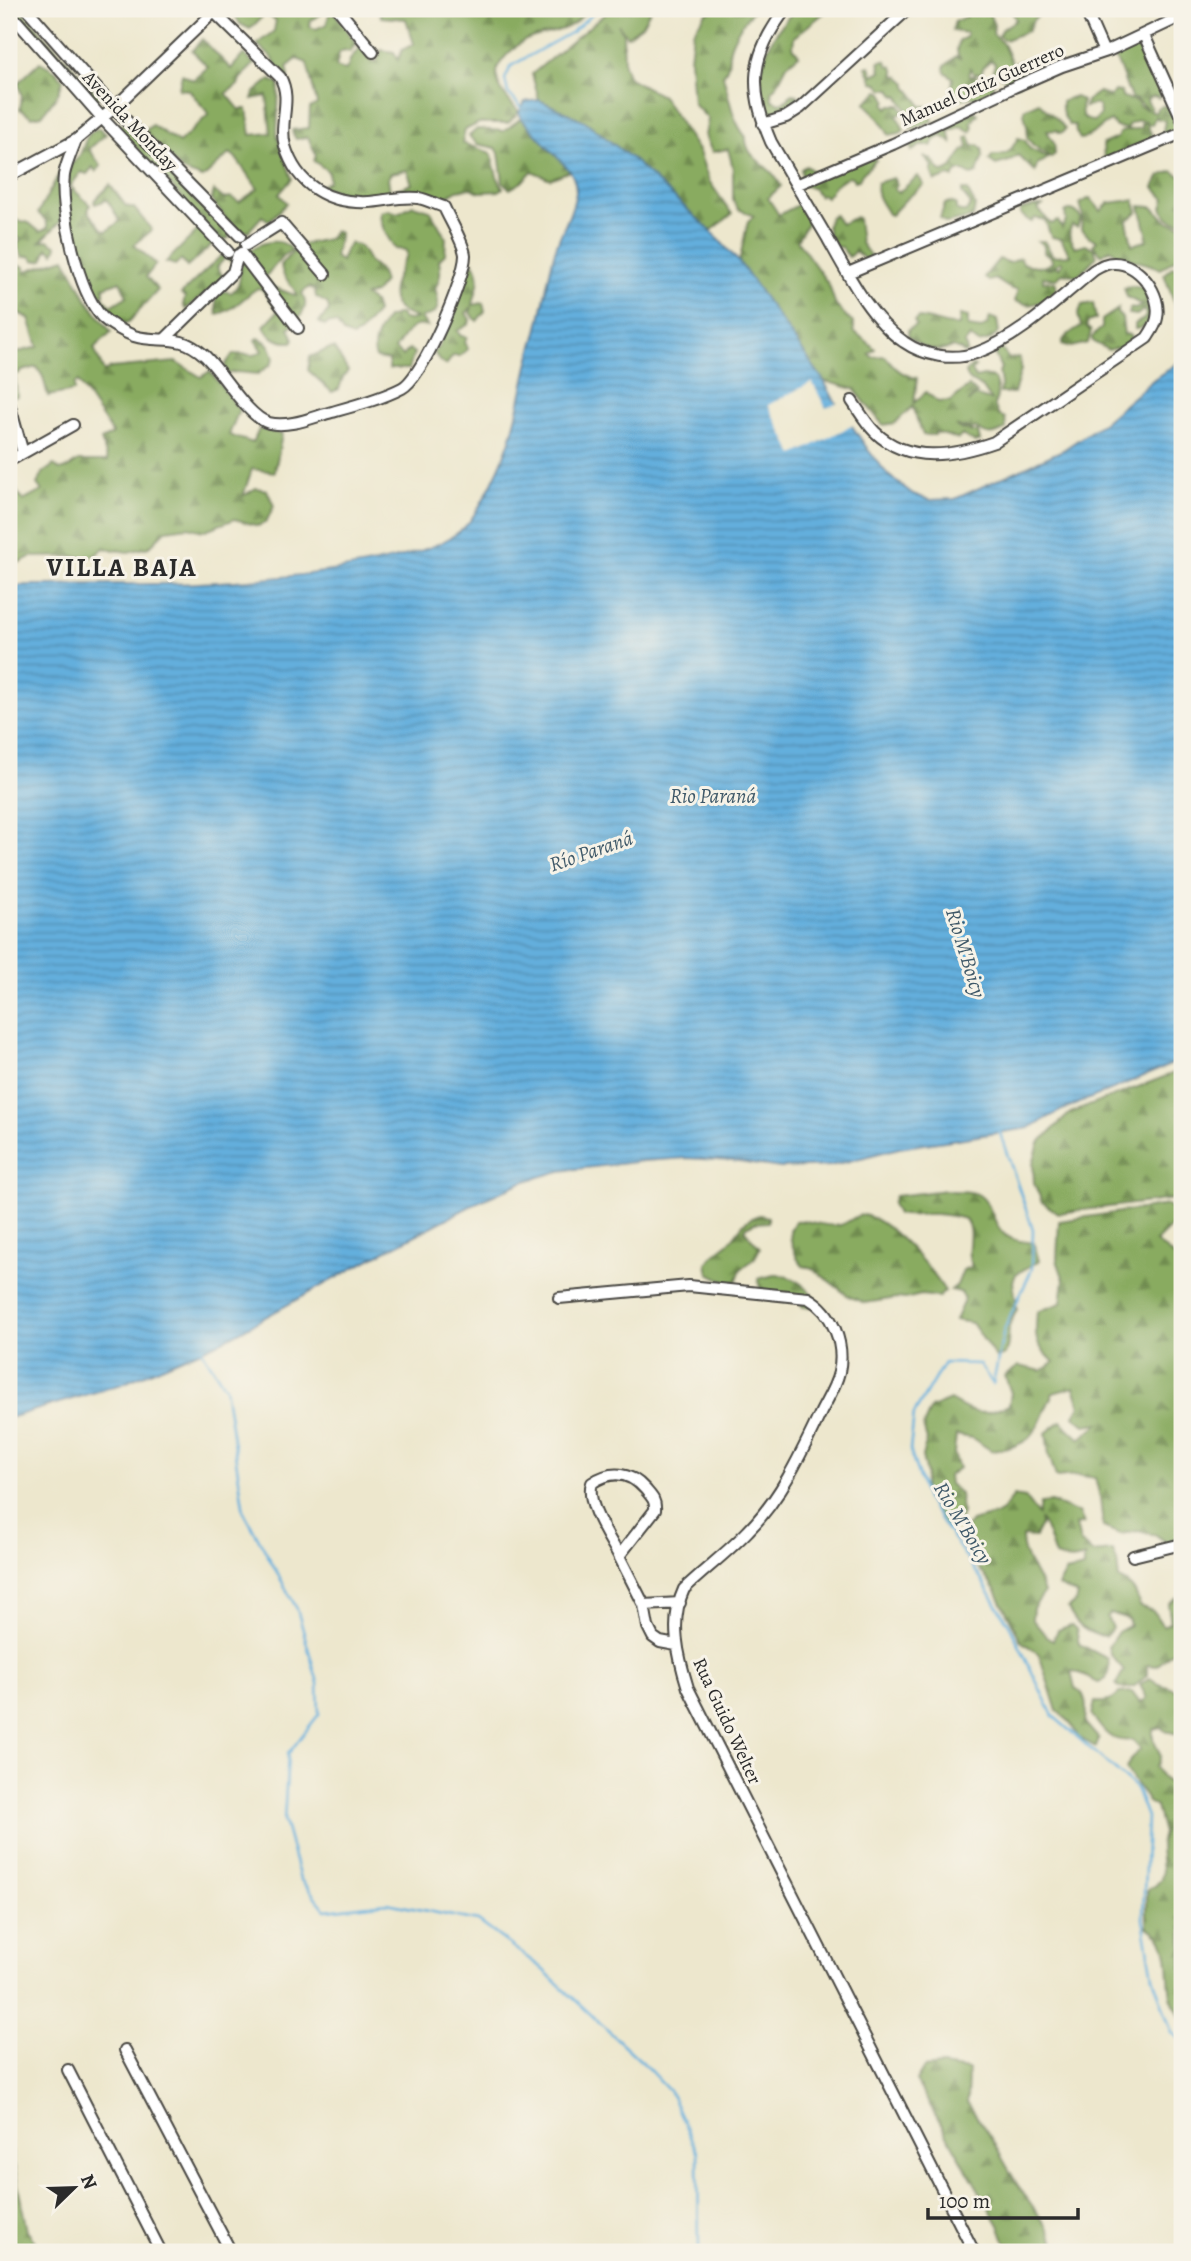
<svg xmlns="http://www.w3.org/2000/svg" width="1191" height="2261" viewBox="0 0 1191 2261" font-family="Alegreya,serif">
  <defs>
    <pattern id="forest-firs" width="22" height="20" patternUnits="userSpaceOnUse" patternTransform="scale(1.75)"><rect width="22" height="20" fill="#89ab60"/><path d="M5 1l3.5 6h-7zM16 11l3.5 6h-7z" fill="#708b4f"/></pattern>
    <pattern id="water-rules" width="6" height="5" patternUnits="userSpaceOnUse" patternTransform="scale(1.75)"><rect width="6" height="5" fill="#64afdd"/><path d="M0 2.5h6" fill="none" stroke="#538fb3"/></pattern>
  </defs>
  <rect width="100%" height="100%" fill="#f7f3e8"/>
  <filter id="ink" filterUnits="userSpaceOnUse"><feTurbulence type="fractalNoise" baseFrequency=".0143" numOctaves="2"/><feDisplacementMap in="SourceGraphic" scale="14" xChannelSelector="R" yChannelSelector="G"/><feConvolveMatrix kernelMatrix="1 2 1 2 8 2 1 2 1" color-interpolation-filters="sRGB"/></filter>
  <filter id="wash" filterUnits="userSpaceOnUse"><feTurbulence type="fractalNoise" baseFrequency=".00686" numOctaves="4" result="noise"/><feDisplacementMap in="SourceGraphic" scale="28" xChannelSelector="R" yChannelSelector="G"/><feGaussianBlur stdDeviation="1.57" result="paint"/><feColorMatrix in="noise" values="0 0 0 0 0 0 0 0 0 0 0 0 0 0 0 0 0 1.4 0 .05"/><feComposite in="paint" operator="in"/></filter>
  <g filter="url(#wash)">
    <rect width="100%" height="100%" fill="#ede7cd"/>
    <path fill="url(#forest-firs)" stroke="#5a6b46" stroke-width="2" d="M14 9H20L99 96 95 101Z
      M244 9H329L310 21V27L316 29 327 24 329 14 333 11 356 43 350 52 344 50 339 53 336 67 345 70 348 67 350 60 360 47 369 59 377 62 381 50 394 52 398 60 402 50 414 44 406 19 381 17 380 9H589C584 14 579 20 573 24 559 34 541 33 526 40 518 43 511 51 505 57 486 77 504 96 519 112L508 123H479L465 130 462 143 491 153 497 176 503 188 499 191 480 192 471 188 457 190 441 200 433 197 399 195 396 189 412 184 407 170 391 173 388 178 390 191 394 192 391 197C359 199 350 197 321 186L329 181 328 171 314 161 316 155 308 137 296 139 292 132 293 130 309 128 310 108 317 104 307 63 297 59 287 67 289 76 286 81 272 58 257 44 274 31 276 20 265 14 250 29 240 24 235 15Z
      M611 9H651L642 25 627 36 618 24 623 33 624 65 629 78 662 96 699 152 709 181 732 214 711 231 632 159 585 121 539 100 532 74Z
      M715 9H755C745 18 734 35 730 48 727 59 731 66 723 75 729 96 732 121 746 137 745 154 759 160 770 171 775 175 778 181 781 186L768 198 779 215 803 202 811 217 797 240 829 285 836 306 854 324V331C861 338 869 342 875 349L869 354 872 357 885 356C895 368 901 375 917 378L914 403 926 392 938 402 951 401 969 386 977 393 968 402 976 396 991 400 983 388 968 379 966 372 972 366 975 367 972 370 975 378 984 376 994 378C998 388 999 396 994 404L998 415 1005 418 1006 429C993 436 988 437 976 428L972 430 969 427 962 428 955 426 962 430 969 429 971 432H978L980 441 974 442 962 435 958 439 935 432V435H923L912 407 895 423 883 425 854 389 824 381 739 262 748 221 754 216 738 209 733 200V168L728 149 712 152 705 136 708 119 693 103 690 59 693 32 706 13Z
      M796 9H829L794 37 793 47 799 55 787 65 777 85 771 91 772 100 780 103 789 99V96L792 94 798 95 800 102 788 111 784 109 777 118 769 122C764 115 765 110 763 102 754 67 771 33 796 9Z
      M980 9H992L990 16 994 25 993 34 1003 44 1012 64C1019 61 1027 58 1035 61L1036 65 1027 70 1018 84 1006 80 993 70 995 64 991 60 984 66 981 73 974 74 970 68 969 76H975L989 84 994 82 992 90 988 91 980 99 970 97 957 100 951 93 953 78 945 72 944 67 956 56 961 59C955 53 957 49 959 41L966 37 967 33 952 31 955 21 966 17 967 13 977 14Z
      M1011 9H1046L1033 20 1028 31 1005 40 998 36 1002 29 1016 20Z
      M202 39 231 69 244 54 254 64 240 79 238 85 226 93 239 109H247L251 135 271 133 267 96 252 99 254 93 270 80 279 84 277 135 292 179 279 194 287 203 269 221 262 216 248 232 240 230 229 220V238L221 241 114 123 124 125 210 217 227 219 211 200 214 191 224 199 230 197 239 202 258 189 235 157 230 153 203 178 182 171 145 131 152 125 179 143 209 114 189 90 179 89 182 74 193 80 208 67 192 51Z
      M1121 47C1146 46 1151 60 1154 81L1161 87 1159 98 1153 96 1148 98 1147 101 1151 107 1150 111 1156 113 1157 108C1164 104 1167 105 1173 110L1176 133 1162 137 1165 120 1158 119 1156 116 1152 124 1147 125 1154 139 1129 148 1125 153 1107 160 1104 158 1103 144 1117 138 1120 132 1141 128V123H1147L1146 121 1138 120 1128 125V129L1116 127 1111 121C1099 126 1093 137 1080 139L1076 132 1075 125H1069C1064 117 1061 112 1062 102 1070 97 1074 94 1082 101 1080 112 1081 121 1094 121L1100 115 1099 106 1095 104 1085 107 1086 101 1099 92 1110 97 1114 91 1121 92 1122 97 1138 102 1139 106 1148 110 1136 99H1132C1124 85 1122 69 1114 56L1118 53 1117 49Z
      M884 60 886 61 888 65 893 67 896 77 899 76 907 83V87L920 103V106H927L933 121 910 130V115L898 95 896 96 891 89H883L878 83 873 82 866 67 870 66 873 75 881 71 879 62Z
      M40 62 56 71 63 80 59 92 42 115 32 117 20 109 22 96 18 83Z
      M879 91 883 93 887 100 885 104 888 108 891 105H900L904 112 897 116 904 130 900 133 889 135C884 126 874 111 866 104V102Z
      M1039 102C1047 113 1058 116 1065 129L1063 132 1060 133 1056 130 1047 131 1054 143 1055 154 1051 157 1033 145 1027 137C1030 126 1023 119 1024 109Z
      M973 110 978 114 971 123 973 126 971 132 961 126 949 131 952 143 942 136 936 139 931 146H920L912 151 908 140 915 136 930 134 938 122 963 118Z
      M521 118 570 171 550 179 532 171 522 182 510 189 503 182 499 153 496 148 477 144 469 136 477 129 504 131Z
      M99 128 106 134 89 149 101 166 96 172 93 167 87 174 81 172 70 187 67 179 71 164C88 155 78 136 99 128Z
      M969 136 973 146 978 145 982 148 983 156 977 173 971 175 964 171H957L953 178 949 176 935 181 931 171 933 167 924 156 932 160 941 172C955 173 956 154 968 147L966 138Z
      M1018 138 1025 140 1030 149 1048 157 1044 161 1037 164 1035 172 1018 155 1009 161 996 165 989 160 993 155C1009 156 1011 150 1018 138Z
      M871 156 876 160 861 175 859 180 854 181 852 177 848 176 835 185 826 197 822 194 819 196 814 189 803 185 801 169 806 166 813 171 820 173Z
      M1173 171 1182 177V224L1180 222C1170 221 1166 217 1162 208L1165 199 1154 187 1160 176Z
      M59 174 61 221 40 242 48 240 57 246 54 253 48 248 43 260 35 261 30 256 23 257 16 244 22 239 9 237V218L29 223 40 232 48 228 46 220 38 213Z
      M918 176 924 185 905 200 891 215 888 214C882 203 874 196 877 183L893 178 897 184 894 189 898 193Z
      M110 185 126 206 134 208 152 230 134 245 156 264 146 277 158 290 129 322 120 325 108 317 95 302 104 298 111 306 127 296 120 281 104 287V295L93 296C83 268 60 217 72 188L90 205 88 211 103 230 107 231 120 221 107 200 95 204 94 201Z
      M963 190H967L975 205 973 218 946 223 940 218 945 204 949 202 956 204V209L960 212H966L971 204 962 193Z
      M1090 198 1101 211 1109 203 1134 200 1138 211 1127 221 1132 245 1146 241 1147 233 1140 206 1153 207 1166 221 1180 225 1182 228V255L1160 269C1144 260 1124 262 1110 249L1102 255 1093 245 1097 241 1089 237 1081 228 1083 216 1080 203Z
      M413 205 430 210 446 238 445 254 439 260C441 271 441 278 435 288 437 296 442 309 432 314 428 316 424 316 421 318L427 326C409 322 404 337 395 349L403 356 409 349 414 353 409 369H389V360L376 358C370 344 379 330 387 318L400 314 403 319 410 320 418 318C393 312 387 299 397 276 401 268 401 262 407 255L406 250 395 249C388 237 380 227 380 212L389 210 398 213Z
      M1035 206H1042L1038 209 1051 224 1058 221 1062 228 1066 220 1065 212C1071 207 1078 212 1081 218L1077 227 1072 225C1067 234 1070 240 1075 247L1086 244 1094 249 1097 256 1078 276 1062 273 1056 279 1043 277V281L1055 282C1061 294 1044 302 1033 304 1027 306 1021 303 1015 301L1018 289H1011L995 279 989 281 984 277 999 259 1009 263 1020 258 1024 264 1044 267 1047 269 1056 266 1059 268 1063 263 1061 261 1058 264 1048 268 1045 266 1053 262 1049 255 1044 253V246L1038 241H1044L1053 256 1070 255 1061 239 1051 237 1045 220 1035 218 1031 222 1020 214V210Z
      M835 215 841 224 856 217 858 219 861 243 871 257 867 261 855 251 849 257 841 247H836L829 236 827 225 831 216Z
      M199 229 215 242 187 267 181 260 175 265 166 262Z
      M335 231 340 233 335 257 341 261 345 251 350 243 360 246 370 263 380 271 384 282 375 293 365 296 374 303 377 312 359 334 352 337 343 333 337 324 328 323 325 326 319 322 329 311 328 304 316 297 315 290 309 287 302 293C311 308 300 318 289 328L294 339 292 342C280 343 268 337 264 326L278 311 262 289 258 288C244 296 234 311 217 314L215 289 231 293C246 280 236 272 244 258 253 242 281 235 292 250L284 255 265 277 273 287 297 296C292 281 282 281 281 264L294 251 302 249 303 244 328 239Z
      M225 252 231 256 233 263 225 258 217 267 224 278 186 309 183 305 185 297 181 294Z
      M65 258 87 300 111 332 94 348 104 372 111 368 176 362 201 377 210 371 239 410 229 435 253 443 259 429 282 434 275 472 252 469 243 496 256 488 267 490 274 506 266 522 258 526 235 519 203 531 188 527 166 530 149 547 128 552 104 548 94 556 30 557 18 563 9 555V468L11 466C12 481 14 489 23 501L42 491 37 484 43 473 54 465 60 470 68 468 78 461H108L101 440 113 434 78 382 74 384V391L48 396 43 377 37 367 22 371 15 376 17 396 9 400V357L14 353 38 347 29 318 9 309V264L23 266 26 271Z
      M473 262C484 278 476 288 473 305L483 303 485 311 477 321 470 313 472 307 466 313 470 320 469 324 457 331 461 336 467 337 465 342 468 349 460 356H453L446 365 438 359 434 352 439 347 465 270H469Z
      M1182 266V319H1180L1164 274 1172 267Z
      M1131 286 1147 288 1153 301 1150 303 1152 309C1149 319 1147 329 1135 329V324L1145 318 1146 313 1143 310 1137 315 1129 314 1130 308 1135 309 1142 305 1127 297 1124 288Z
      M1093 303 1096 319 1088 322 1086 327 1091 331 1088 343 1071 347 1062 344C1063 336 1075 330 1081 326L1078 315 1082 305Z
      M1118 309 1117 313 1122 318 1124 335 1127 334 1131 336C1130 344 1127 345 1121 349L1115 348 1108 350C1091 340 1085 341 1102 328V320Z
      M960 315 968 317V327L981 329 988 324 990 317 997 320 999 332 990 340 979 343 970 337 965 343 967 352 964 353 961 350 952 347C936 355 920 347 908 336V330L916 325 914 321 918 318C932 318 944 327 959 325Z
      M258 338C268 341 271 347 274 358L271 364 258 374 236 372 226 374 225 365 233 354 255 355 262 351 255 340Z
      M1000 347 1009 359 1019 357 1021 370 1014 393H1000L1001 384 999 372 1001 368 995 355Z
      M334 348 348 371 343 377 339 389 332 392 308 370 310 357 328 349Z
      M1182 1070V1198L1058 1213 1042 1202 1034 1183 1033 1163 1039 1143 1070 1113Z
      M946 1190C957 1193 969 1189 979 1195 994 1205 992 1227 1007 1236 1015 1242 1025 1241 1034 1243L1039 1261 1016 1274 1013 1282 1017 1309 1009 1326 1008 1344 1005 1355 996 1358 972 1323 955 1320 965 1298 960 1292 951 1290 957 1285 963 1270 972 1266C963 1250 976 1234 965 1219 954 1216 942 1214 931 1214 919 1214 909 1217 897 1214L892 1204 895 1196Z
      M1168 1205 1178 1215 1177 1210 1182 1205V1216L1156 1242 1182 1263V1535L1167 1543 1156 1535 1138 1531 1120 1534 1103 1527 1100 1497 1095 1478 1078 1475 1056 1477 1049 1455 1046 1433 1061 1421 1080 1439 1100 1423 1085 1425 1074 1416 1080 1406 1074 1387 1053 1393C1034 1431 1039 1444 992 1451L972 1438 956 1435 954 1453 959 1468 948 1476 949 1484 960 1494 962 1512 958 1524 945 1527 923 1490 926 1475 922 1456 927 1440 923 1426 931 1408 950 1400C976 1415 981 1417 1009 1405L1011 1393 1005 1376 1019 1366 1042 1371 1054 1362C1035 1343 1034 1341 1037 1312L1061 1303 1064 1280 1057 1260 1059 1221Z
      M760 1215 768 1217V1222L754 1223 746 1227 745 1231 760 1248 754 1259 741 1269 736 1282 728 1283 709 1273 707 1264C712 1255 719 1250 727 1244 740 1232 740 1220 760 1215Z
      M861 1215C887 1216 931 1269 945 1291L939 1297 921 1295 905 1299 897 1298 865 1303 850 1297 812 1268 803 1266 797 1258 791 1241 790 1231 795 1221C809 1219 825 1228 840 1225 848 1223 853 1217 861 1215Z
      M774 1275C792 1274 809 1287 817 1303L812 1307H803L797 1297 760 1289 758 1279Z
      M1014 1496 1025 1498 1038 1515 1040 1504 1051 1502 1079 1513 1084 1523 1076 1525 1080 1542 1092 1553 1113 1551 1117 1562 1119 1579C1132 1586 1137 1591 1139 1606L1153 1611 1163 1626 1171 1622 1168 1605 1177 1598 1182 1599V1650L1173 1651 1157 1666 1147 1665V1675C1138 1684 1133 1690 1120 1688L1116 1684 1124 1670 1110 1654 1108 1647 1118 1632 1130 1625 1128 1619 1111 1613 1107 1617 1112 1628 1106 1636C1088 1635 1075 1625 1068 1608L1076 1602 1078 1595 1058 1586 1066 1572 1084 1568V1559L1087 1556C1075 1561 1068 1561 1055 1556 1050 1543 1048 1530 1040 1519L1041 1525 1035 1537 1022 1536C1022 1561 1037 1570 1044 1593L1033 1608 1032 1619 1046 1636 1053 1640 1058 1630 1071 1625 1076 1629 1079 1644 1108 1659 1109 1669 1106 1679 1099 1683C1087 1680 1082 1671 1071 1671L1075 1688C1089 1695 1086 1709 1085 1723L1099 1739 1096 1747 1078 1737 1070 1722 1057 1711 1039 1654 1021 1641 996 1591 975 1563 966 1546 963 1532 971 1521 995 1515 1002 1511Z
      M1150 1678 1159 1684 1182 1692V1741L1179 1734 1165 1731 1161 1727 1153 1729C1153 1733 1152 1738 1154 1741 1159 1754 1164 1753 1156 1767L1163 1779 1176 1787 1182 1784V2021C1180 2012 1173 2005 1171 1996 1166 1971 1174 1939 1147 1927V1890L1156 1885 1161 1879 1162 1873 1160 1845 1163 1833 1156 1807 1148 1802 1126 1769 1131 1758 1141 1749 1133 1740C1111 1743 1103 1732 1092 1715L1095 1702C1106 1703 1112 1701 1119 1693L1132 1692 1140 1703 1147 1698 1140 1685Z
      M942 2066 968 2070 967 2102 989 2135 1017 2184 1048 2228 1061 2252H1009L999 2225 916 2081 924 2068Z
      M9 2140 27 2231 43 2252H9Z"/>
    <path fill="url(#water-rules)" stroke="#486d84" stroke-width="2" d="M539 100 585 121 632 159 711 231 739 262 824 381 833 398 869 451 888 475 913 494 929 500 955 499 1063 450 1103 423 1154 379 1182 360V1060L1060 1111 1029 1128 899 1148 830 1166 781 1168 732 1161 687 1158 643 1161 560 1171 522 1182 478 1202 359 1265 222 1341 122 1384 9 1418V587C22 584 37 585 51 585 86 584 121 584 157 584 221 584 430 573 469 522 485 501 503 462 511 437 521 405 525 371 535 339 543 311 547 280 555 251 560 232 574 212 576 191 576 183 574 178 570 171L521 118 519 112 525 102Z"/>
    <path fill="#ede7cd" d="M812 382 826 408 840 402 855 424 794 455 768 405Z"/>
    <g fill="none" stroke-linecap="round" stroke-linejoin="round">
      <path stroke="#64afdd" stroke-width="2.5" d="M522 108 508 93 505 79 511 66 572 32 598 9
        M999 1130 1033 1230 1032 1269 1004 1330 993 1384 979 1364 944 1363 914 1414 910 1450 926 1499 979 1576 1010 1626 1053 1716 1136 1788 1147 1817 1143 1919 1153 1977 1172 2033 1182 2040
        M201 1349 225 1387 244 1512 297 1609 318 1683 319 1714 288 1754 284 1821 300 1879 326 1910 387 1903 478 1921 540 1967 642 2062 670 2092 698 2154 699 2252"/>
    </g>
  </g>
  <g filter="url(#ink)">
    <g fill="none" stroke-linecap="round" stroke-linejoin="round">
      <g stroke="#484743" stroke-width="14">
        <path id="minor" d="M27 9 114 108 240 236
          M338 9 373 52
          M786 9C750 55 748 89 771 142 790 175 809 207 828 239 847 273 871 320 904 342 924 356 953 361 976 353 1021 337 1057 300 1094 270 1101 266 1106 263 1114 263 1139 263 1162 294 1157 318 1156 325 1151 332 1147 338L994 442C954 456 908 464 875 432 866 423 859 411 852 401
          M1085 9 1104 52
          M9 12 102 118 228 252
          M1144 35 1182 119
          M763 124 786 117 800 108 908 9
          M76 140C72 151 66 164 64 175 60 210 78 291 102 317 109 324 124 332 134 336 161 344 178 332 204 355 222 371 247 417 269 423 289 428 313 417 332 412 354 406 381 399 402 388 423 377 465 279 465 255 464 243 449 219 444 207 435 204 426 199 418 198 402 196 384 201 369 202 329 204 297 186 285 146 278 122 293 100 280 77L214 12 213 9
          M9 176 76 140 114 108 214 12 221 9
          M796 185 893 144 1014 87 1062 66 1110 50 1182 16
          M246 245 281 223 325 274
          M241 253 298 328
          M848 273 1182 133
          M166 338 233 272 238 255
          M9 403 23 453
          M9 461 73 425
          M559 1298 689 1286 808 1298C833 1312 845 1344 839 1372 836 1386 827 1400 821 1412 801 1454 781 1498 748 1531 728 1552 705 1569 684 1589 669 1621 678 1656 688 1688L974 2252
          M619 1556C609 1537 585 1503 592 1483 611 1470 630 1472 645 1489 651 1496 656 1500 655 1510L619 1556 644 1605 648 1627 653 1637 660 1642 676 1645
          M1133 1556 1182 1544
          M644 1605 680 1603
          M125 2050 231 2252
          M68 2070 161 2252"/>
      </g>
      <use href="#minor" stroke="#fff" stroke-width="10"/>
    </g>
  </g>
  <g text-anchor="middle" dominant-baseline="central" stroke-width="6" stroke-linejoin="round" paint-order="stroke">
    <g font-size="19" fill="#2b2b2b" stroke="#f7f3e8">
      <text transform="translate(982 85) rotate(-24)">Manuel Ortiz Guerrero</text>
      <text transform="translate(130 121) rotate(47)">Avenida Monday</text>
      <text transform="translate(727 1721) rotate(65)">Rua Guido Welter</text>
    </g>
    <g font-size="21" font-style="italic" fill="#3f5969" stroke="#f7f3e8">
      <text x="713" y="796">Rio Paraná</text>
      <text transform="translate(591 851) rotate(-19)">Río Paraná</text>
      <text transform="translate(966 953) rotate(73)">Rio M'Boicy</text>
      <text transform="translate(963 1523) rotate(59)">Rio M'Boicy</text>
    </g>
    <g font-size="26" font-weight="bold" letter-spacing="2" fill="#2b2b2b" stroke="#f7f3e8">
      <text x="122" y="567">VILLA BAJA</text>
    </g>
  </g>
  <rect width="1191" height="2261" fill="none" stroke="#f7f3e8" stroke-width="35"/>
  <g transform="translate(74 2188) rotate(67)" stroke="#f7f3e8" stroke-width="5" paint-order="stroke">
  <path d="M0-5L12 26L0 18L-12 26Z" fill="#2b2b2b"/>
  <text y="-10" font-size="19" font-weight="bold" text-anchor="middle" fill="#2b2b2b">N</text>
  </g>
  <path d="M928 2208v10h150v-10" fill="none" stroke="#2b2b2b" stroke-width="3.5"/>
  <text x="939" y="2208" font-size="21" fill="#2b2b2b" stroke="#f7f3e8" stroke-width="5" paint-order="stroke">100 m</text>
</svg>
